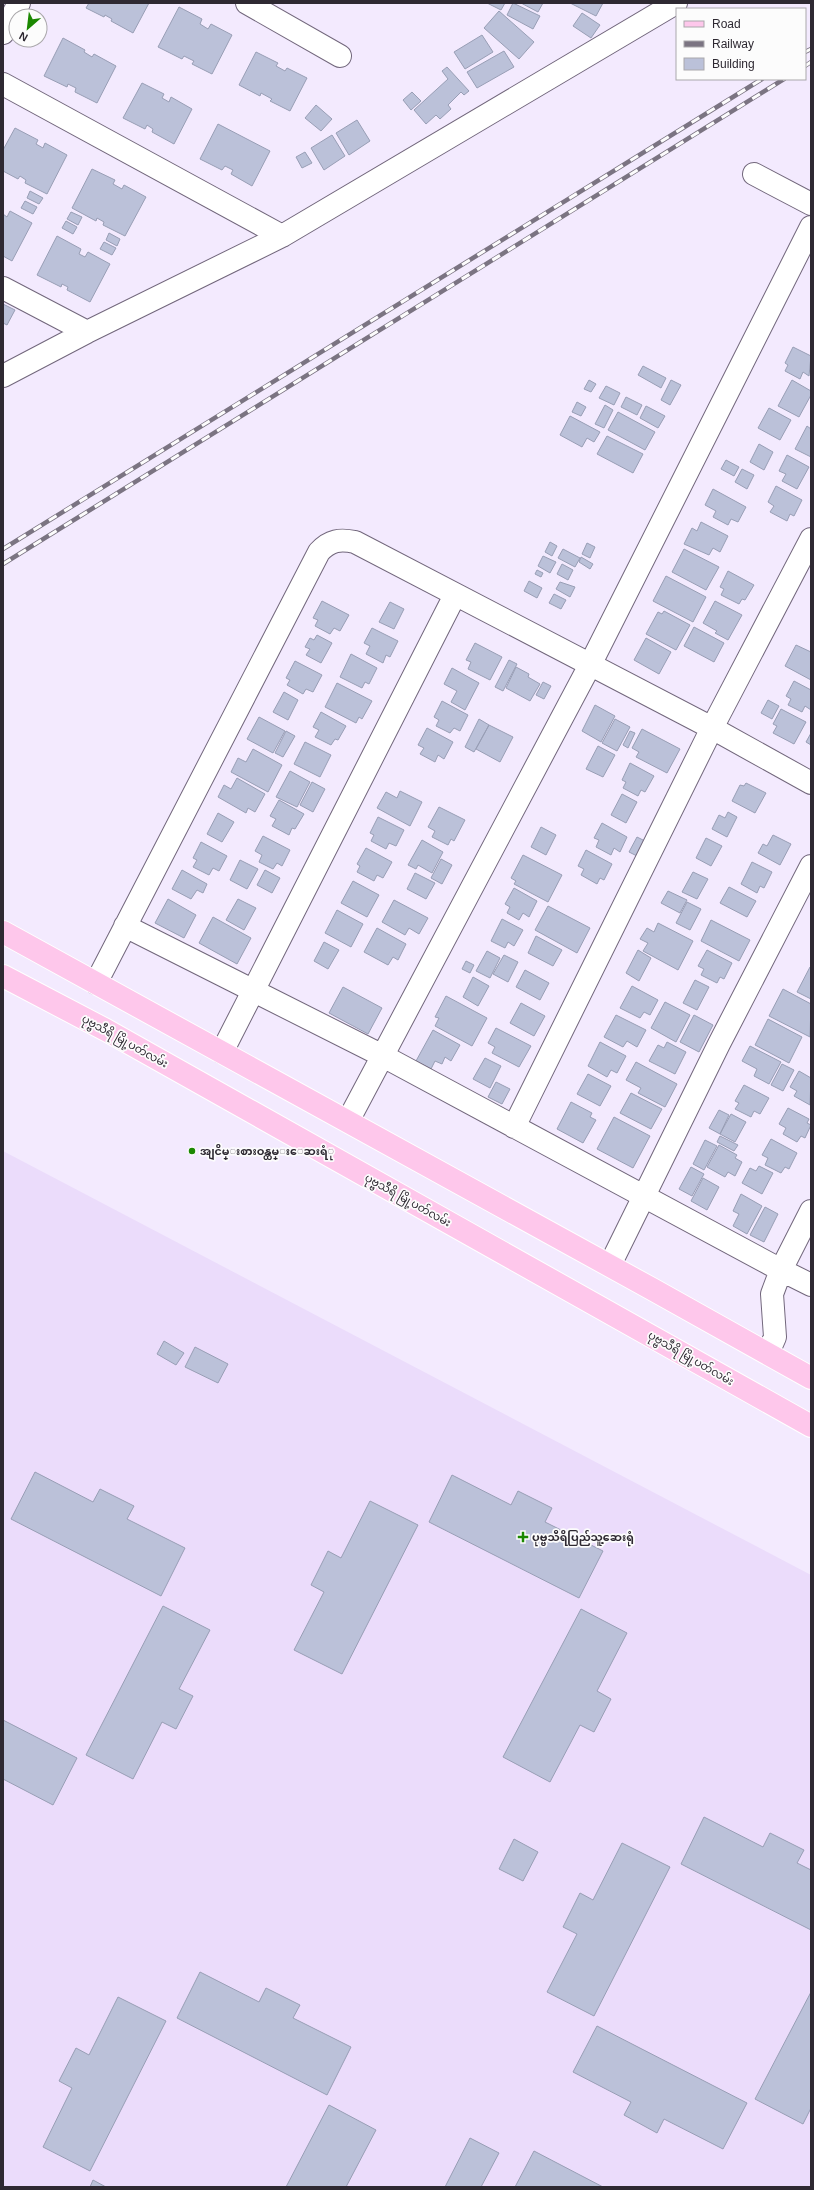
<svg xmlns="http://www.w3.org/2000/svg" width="814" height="2190" viewBox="0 0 814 2190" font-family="Helvetica,'Noto Sans Myanmar',sans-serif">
  <rect width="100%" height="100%" fill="#f3eafe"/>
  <path fill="#ebdcfb" d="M3 1151 811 1575V2187H3Z"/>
  <path fill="#bbc1d9" stroke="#989eb5" d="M89 3H149L133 33 111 21 112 19 105 15 104 17 86 8Z
    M487 3H505L501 10Z
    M513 3 540 16 533 29 507 15Z
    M521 3H543L538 12Z
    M570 3H603L596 16Z
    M179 7 202 19 200 24 208 29 211 24 232 35 212 74 192 64 194 61 184 56 182 59 158 47Z
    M499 11 534 42 519 59 484 28Z
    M582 13 600 25 591 38 573 26Z
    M482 35 493 52 465 69 454 52Z
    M63 38 85 50 84 52 92 57 94 54 116 66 97 103 75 92 76 88 68 84 67 87 44 76Z
    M504 51 514 67 477 88 467 72Z
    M256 52 278 63 276 66 285 71 287 68 307 78 290 111 270 101 272 99 261 93 260 96 239 85Z
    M447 67 469 91 464 95 461 92 448 105 451 109 440 119 436 115 426 124 414 110 448 79 442 71Z
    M142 83 164 94 162 98 169 102 171 97 192 109 174 144 152 132 153 129 147 125 145 129 123 118Z
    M412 92 421 101 411 110 403 100Z
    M316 105 332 119 321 131 305 118Z
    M357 120 370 141 349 155 336 133Z
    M218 124 270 151 252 186 231 174 233 170 225 166 222 170 200 159Z
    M15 128 38 140 36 144 43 148 45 143 67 155 47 194 25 183 26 180 20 176 18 179 3 171V150Z
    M332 135 345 156 324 170 311 148Z
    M305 152 312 163 302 168 296 157Z
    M92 169 115 180 113 184 122 189 124 185 146 197 125 236 103 225 104 222 97 218 96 221 72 208Z
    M30 191 43 198 39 204 27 198Z
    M25 201 37 207 33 214 21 208Z
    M10 211 32 223 12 261 3 256V214L7 217Z
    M71 212 82 217 78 225 67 219Z
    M66 221 77 227 73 234 62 228Z
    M109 233 120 239 117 246 106 240Z
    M57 236 81 249 79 254 85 257 88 252 110 264 90 302 67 290 68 287 62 284 61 287 37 275Z
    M104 242 116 248 112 255 100 249Z
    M3 304 15 310 7 325 3 323Z
    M793 347 811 356 809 376 803 372 800 379 785 371 788 365 785 363Z
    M643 366 666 378 661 388 638 375Z
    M589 380 596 384 591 392 584 389Z
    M671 380 681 385 670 405 661 400Z
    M792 380 811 391V395L799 417 778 406Z
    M606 386 620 393 614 405 599 398Z
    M626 397 642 405 637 415 621 407Z
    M577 402 586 407 581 416 572 412Z
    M605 405 613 410 604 428 595 424Z
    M646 406 665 416 658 428 640 418Z
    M769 408 791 420 780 440 758 428Z
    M618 412 655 432 645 450 608 430Z
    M570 416 600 432 594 442 587 438 582 447 560 435Z
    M807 426 811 429V457L795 449Z
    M607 436 643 454 633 473 597 454Z
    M759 444 773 452 764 470 750 462Z
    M787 455 809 467 797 489 782 481 786 474 779 471Z
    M726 460 739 467 734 476 721 469Z
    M742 469 754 475 747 489 735 482Z
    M776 486 802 500 794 516 790 514 787 521 770 512 774 506 768 502Z
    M713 489 746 507 738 522 731 519 728 525 713 517 716 511 705 505Z
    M701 522 728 536 720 552 713 548 709 555 684 544 692 528 697 531Z
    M550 542 557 546 552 556 545 552Z
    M587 543 595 547 590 558 582 554Z
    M563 549 580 558 575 567 558 558Z
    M684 549 719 567 706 590 672 572Z
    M543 556 556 562 550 573 538 566Z
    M581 557 593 564 590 569 579 562Z
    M562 564 573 570 568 580 557 574Z
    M537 570 543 573 541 577 535 574Z
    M728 571 754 585 745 600 742 599 739 604 721 595 724 589 720 587Z
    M666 576 706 597 693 622 653 601Z
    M529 581 542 588 537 598 524 591Z
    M560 582 575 587 570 597 556 589Z
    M554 594 566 600 561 609 549 603Z
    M322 601 349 615 340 631 334 628 330 634 315 626 318 620 313 618Z
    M715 601 742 615 728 640 715 633 717 631 703 623Z
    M390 602 404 609 394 629 379 622Z
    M664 611 690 625 676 650 646 634 658 612 662 614Z
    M694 627 724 643 714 662 684 646Z
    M372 628 398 641 390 657 386 655 383 663 366 654 370 646 364 643Z
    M317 635 332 643 321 663 306 655 310 649 305 647 310 638 314 640Z
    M646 638 671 652 659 674 634 660Z
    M475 643 502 657 490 680 468 669 471 662 466 660Z
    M796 645 811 652V680L785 666Z
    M351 654 377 668 369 684 365 682 362 688 340 677Z
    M509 660 517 664 503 691 495 687Z
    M295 661 322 675 313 692 306 689 303 694 287 685 290 680 286 678Z
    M516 667 529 674 528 677 540 684 530 701 506 688Z
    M452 668 479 683 465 710 451 702 457 691 444 684Z
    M794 681 811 690V710L805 706 802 712 788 705 791 699 786 696Z
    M543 682 551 686 544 699 536 695Z
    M337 683 372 701 362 719 359 717 356 723 325 707Z
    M284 692 298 700 288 720 273 712Z
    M768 700 779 706 772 719 761 713Z
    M442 701 468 715 460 731 454 728 450 733 436 726 439 720 434 717Z
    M595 705 615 716 601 742 582 731Z
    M781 709 806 722 794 744 773 733 777 726 773 724Z
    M321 712 346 726 338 740 335 739 331 745 315 737 319 730 313 727Z
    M259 717 285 731 273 753 247 739Z
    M479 719 489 725 474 752 465 747Z
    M615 719 630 727 617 751 602 743Z
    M489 725 513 737 500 762 476 749Z
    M427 728 453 742 444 759 438 755 435 762 420 754 424 748 418 745Z
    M642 729 680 749 667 773 636 757 639 752 632 748Z
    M286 731 295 736 283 757 275 753Z
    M630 731 635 733 628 748 623 745Z
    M811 733V745L806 742Z
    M305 742 331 755 320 777 294 764Z
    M598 746 615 755 603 777 586 769Z
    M253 749 282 765 268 792 231 772 238 758 246 762Z
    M630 763 654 776 645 792 641 790 638 796 623 788 626 782 622 780Z
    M290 771 310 782 297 807 276 797Z
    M237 778 265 794 255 812 248 808 246 813 218 797 224 785 231 789Z
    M312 782 325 789 313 812 300 805Z
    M746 783 766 793 755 813 732 801 740 785 744 786Z
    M400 791 422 802 410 826 377 808 386 792 397 798Z
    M622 794 637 802 626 823 611 815Z
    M279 800 304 814 295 829 292 828 289 835 272 826 276 819 270 816Z
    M439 807 465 820 454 841 451 839 448 845 432 837 435 831 428 827Z
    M728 812 737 817 727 837 712 829 719 815 725 818Z
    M218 813 234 822 222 842 207 834Z
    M378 817 404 830 396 846 389 843 386 849 371 841 374 835 370 833Z
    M602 823 627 837 620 852 614 848 611 855 596 847 599 840 594 838Z
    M541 827 556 835 546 855 531 847Z
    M773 835 791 844 780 865 758 853 763 844 767 846Z
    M263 836 290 850 282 866 277 863 273 869 259 862 262 855 255 851Z
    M637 837 649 843 641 858 629 852Z
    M706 838 722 846 711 866 696 858Z
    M422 840 443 852 432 873 418 865 416 869 408 865Z
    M201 842 227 856 219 871 213 868 209 875 193 867 197 860 193 858Z
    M366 848 392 862 383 878 377 875 374 881 357 872 360 866 357 864Z
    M586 850 612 864 604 880 600 878 597 884 581 875 584 869 578 866Z
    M523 855 562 875 548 902 514 884 516 881 511 878Z
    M441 859 452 865 442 884 431 878Z
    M240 860 258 869 247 889 230 880Z
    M752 862 772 872 764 888 760 886 757 893 741 884Z
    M182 870 207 884 203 893 197 890 191 899 172 889Z
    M265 870 280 878 272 893 257 885Z
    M693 872 708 879 697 899 682 892Z
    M415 873 435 883 426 899 407 889Z
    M353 881 379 895 367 917 341 903Z
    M729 887 756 901 747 917 720 903Z
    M514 888 537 901 529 917 523 913 519 920 507 913 510 907 505 904Z
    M668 891 687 900 680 913 661 903Z
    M168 899 196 915 184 938 155 923Z
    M238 899 256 908 244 930 226 920Z
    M394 900 428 918 419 934 409 928 405 935 382 922Z
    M687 902 701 909 690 930 676 923Z
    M548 906 590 928 577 953 535 930Z
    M337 910 363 924 351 947 325 933Z
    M213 917 251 938 237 964 199 943Z
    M502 919 523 930 514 946 508 942 505 948 491 941Z
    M711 920 750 940 739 961 701 941Z
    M658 923 693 941 678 970 643 951 648 943 640 939 647 928 654 932Z
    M377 928 406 944 398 960 393 957 388 965 364 952Z
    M536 936 562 950 553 966 528 953Z
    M324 942 339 950 328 969 314 961Z
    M638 950 651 958 639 981 626 973Z
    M707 950 732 963 724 979 720 977 717 983 701 975 704 969 698 966Z
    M487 951 500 958 490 978 476 971Z
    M504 955 518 962 508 982 493 974Z
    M466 961 474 965 470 973 462 969Z
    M810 967 811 968V999L797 992Z
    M525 970 549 983 540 1000 516 987Z
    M473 977 489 986 478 1006 463 997Z
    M695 980 709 987 697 1010 683 1003Z
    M632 986 658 1000 650 1015 644 1012 640 1018 620 1008Z
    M343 987 382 1008 368 1034 329 1013Z
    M783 989 811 1004 810 1037 769 1016Z
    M446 996 487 1018 472 1046 435 1026 439 1018 435 1017Z
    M665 1002 690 1015 676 1042 651 1028Z
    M521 1003 545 1016 534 1036 510 1023Z
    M616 1015 646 1030 637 1047 627 1041 623 1047 604 1037Z
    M694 1015 713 1025 699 1052 680 1042Z
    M768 1019 802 1037 789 1063 755 1045Z
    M496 1028 531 1046 519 1067 492 1053 495 1047 488 1043Z
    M433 1030 460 1045 451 1061 445 1057 442 1064 435 1061 431 1069 416 1061Z
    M600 1042 626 1056 617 1073 611 1070 607 1077 588 1066Z
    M667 1042 686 1052 675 1074 649 1061 658 1045 664 1048Z
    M750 1046 781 1062 769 1084 754 1076 757 1069 742 1061Z
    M485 1058 501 1066 490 1088 473 1079Z
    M636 1062 677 1084 665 1107 638 1093 641 1088 626 1080Z
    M782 1064 794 1070 783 1091 771 1085Z
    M799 1071 811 1078 810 1105 794 1096 797 1091 790 1087Z
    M588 1074 611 1086 600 1106 577 1094Z
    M496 1082 510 1089 502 1104 488 1097Z
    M744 1085 769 1098 760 1114 754 1111 751 1117 735 1109 739 1103 735 1101Z
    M631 1093 662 1109 651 1129 620 1113Z
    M571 1102 592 1113 590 1117 596 1120 583 1143 557 1129Z
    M788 1108 809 1119 807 1123 811 1125 805 1138 801 1136 797 1142 783 1134 786 1128 779 1124Z
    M719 1110 729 1115 720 1134 709 1128Z
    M731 1114 746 1122 735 1142 720 1134Z
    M614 1117 650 1136 633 1168 597 1149Z
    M720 1136 738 1145 734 1151 717 1142Z
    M771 1139 797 1153 789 1169 785 1167 781 1173 765 1165 768 1158 762 1155Z
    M705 1140 717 1146 704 1170 693 1164Z
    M719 1145 737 1155 735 1158 742 1162 735 1176 728 1172 725 1177 707 1167Z
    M759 1166 773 1173 762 1194 742 1183 750 1168 756 1171Z
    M691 1167 704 1174 692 1196 679 1189Z
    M703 1178 719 1187 707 1210 691 1201Z
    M741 1194 762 1206 747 1234 733 1226 739 1214 733 1211Z
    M765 1207 778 1214 764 1242 750 1235Z
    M164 1341 184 1353 176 1365 157 1354Z
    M195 1347 228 1364 218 1383 185 1367Z
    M35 1472 93 1502 100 1489 134 1506 127 1519 185 1548 161 1596 11 1519Z
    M452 1475 511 1505 518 1491 552 1508 545 1522 603 1551 579 1598 429 1522Z
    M370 1501 418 1525 342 1674 294 1650 324 1592 311 1585 328 1551 341 1558Z
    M163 1606 210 1630 179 1689 193 1696 176 1729 162 1722 133 1779 86 1755Z
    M581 1609 627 1633 597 1691 611 1699 594 1732 580 1725 550 1782 503 1757Z
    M3 1720 77 1758 53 1805 3 1779Z
    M704 1817 763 1847 770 1833 804 1850 797 1863 811 1870V1930L681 1864Z
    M514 1839 538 1852 523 1881 499 1869Z
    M622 1843 670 1867 594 2016 547 1992 577 1934 563 1927 580 1893 593 1900Z
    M200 1972 259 2002 266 1988 300 2005 293 2018 351 2047 327 2095 177 2018Z
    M811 1992V2108L803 2124 755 2099Z
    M118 1997 166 2021 90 2171 43 2147 72 2088 59 2081 76 2048 89 2055Z
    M597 2026 747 2103 723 2149 664 2119 657 2133 624 2115 631 2102 573 2072Z
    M329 2105 376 2130 346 2187H286Z
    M470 2138 499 2153 481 2187H445Z
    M534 2151 603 2187H515Z
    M93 2180 106 2187H90Z"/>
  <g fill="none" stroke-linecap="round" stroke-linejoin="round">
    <g stroke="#72677c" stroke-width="24">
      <path id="minor" d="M247 3 340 56
        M3 33 19 3
        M3 84 282 236
        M754 174 811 204
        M3 288 87 332
        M3 376 87 332 282 236 676 3
        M125 926 383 1056 781 1270 811 1285
        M96 983 319 552C330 540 340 539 355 542L712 728 811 783
        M222 1052 455 595
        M348 1121 590 665 811 227
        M514 1127 712 728 811 539
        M610 1265 719 1044 811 866
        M768 1353 775 1337 772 1294 781 1270 811 1211"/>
    </g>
    <g stroke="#fff" stroke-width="24">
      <path id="major" d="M3 932 652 1289 811 1378
        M3 976 106 1030 811 1426"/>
    </g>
    <use href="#minor" stroke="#fff" stroke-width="22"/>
    <use href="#major" stroke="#fec7eb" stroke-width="22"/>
    <g stroke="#7b7482" stroke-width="4.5">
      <path id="rail" d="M805 52 811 49
        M805 66 811 62
        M3 549 762 79
        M3 564 784 79"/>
    </g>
    <use href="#rail" stroke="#fcfcfc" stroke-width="3" stroke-dasharray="9" stroke-linecap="butt"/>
  </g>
  <g fill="#1b8801" stroke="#fcfcfc" stroke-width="1.5">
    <circle cx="192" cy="1151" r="4"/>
    <path d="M521 1531h4v4h4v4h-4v4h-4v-4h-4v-4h4z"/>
  </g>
  <g text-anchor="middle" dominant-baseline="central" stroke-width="3.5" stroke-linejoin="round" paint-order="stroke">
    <g font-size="11" fill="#2e2932" stroke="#fcfcfc">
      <text transform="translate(125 1041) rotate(29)">ပုဗ္ဗသီရိ မြို့ပတ်လမ်း</text>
      <text transform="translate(408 1200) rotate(29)">ပုဗ္ဗသီရိ မြို့ပတ်လမ်း</text>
      <text transform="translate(691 1358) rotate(30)">ပုဗ္ဗသီရိ မြို့ပတ်လမ်း</text>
    </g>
    <g font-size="11" font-weight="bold" fill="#2e2932" stroke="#fcfcfc" text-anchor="start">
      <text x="200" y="1151">အျငိမ္းစားဝန္ထမ္းေဆးရံု</text>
      <text x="532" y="1537">ပုဗ္ဗသီရိပြည်သူ့ဆေးရုံ</text>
    </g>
  </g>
  <rect width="814" height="2190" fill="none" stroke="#2e2932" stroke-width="8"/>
  <rect x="676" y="8" width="130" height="72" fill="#fcfcfc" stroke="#aaa8ab"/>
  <rect x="684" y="21" width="20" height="6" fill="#fec7eb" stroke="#aaa8ab"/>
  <text x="712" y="28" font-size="12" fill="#2e2932">Road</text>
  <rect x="684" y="41" width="20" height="6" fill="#7b7482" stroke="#aaa8ab"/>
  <text x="712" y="48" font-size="12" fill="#2e2932">Railway</text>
  <rect x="684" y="58" width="20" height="12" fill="#bbc1d9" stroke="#aaa8ab"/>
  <text x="712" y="68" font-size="12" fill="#2e2932">Building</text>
  <g transform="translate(28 28) rotate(208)"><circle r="19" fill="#fcfcfc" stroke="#aaa8ab"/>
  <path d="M0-3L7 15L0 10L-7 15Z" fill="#1b8801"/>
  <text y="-6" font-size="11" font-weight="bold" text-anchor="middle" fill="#2e2932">N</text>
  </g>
</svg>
